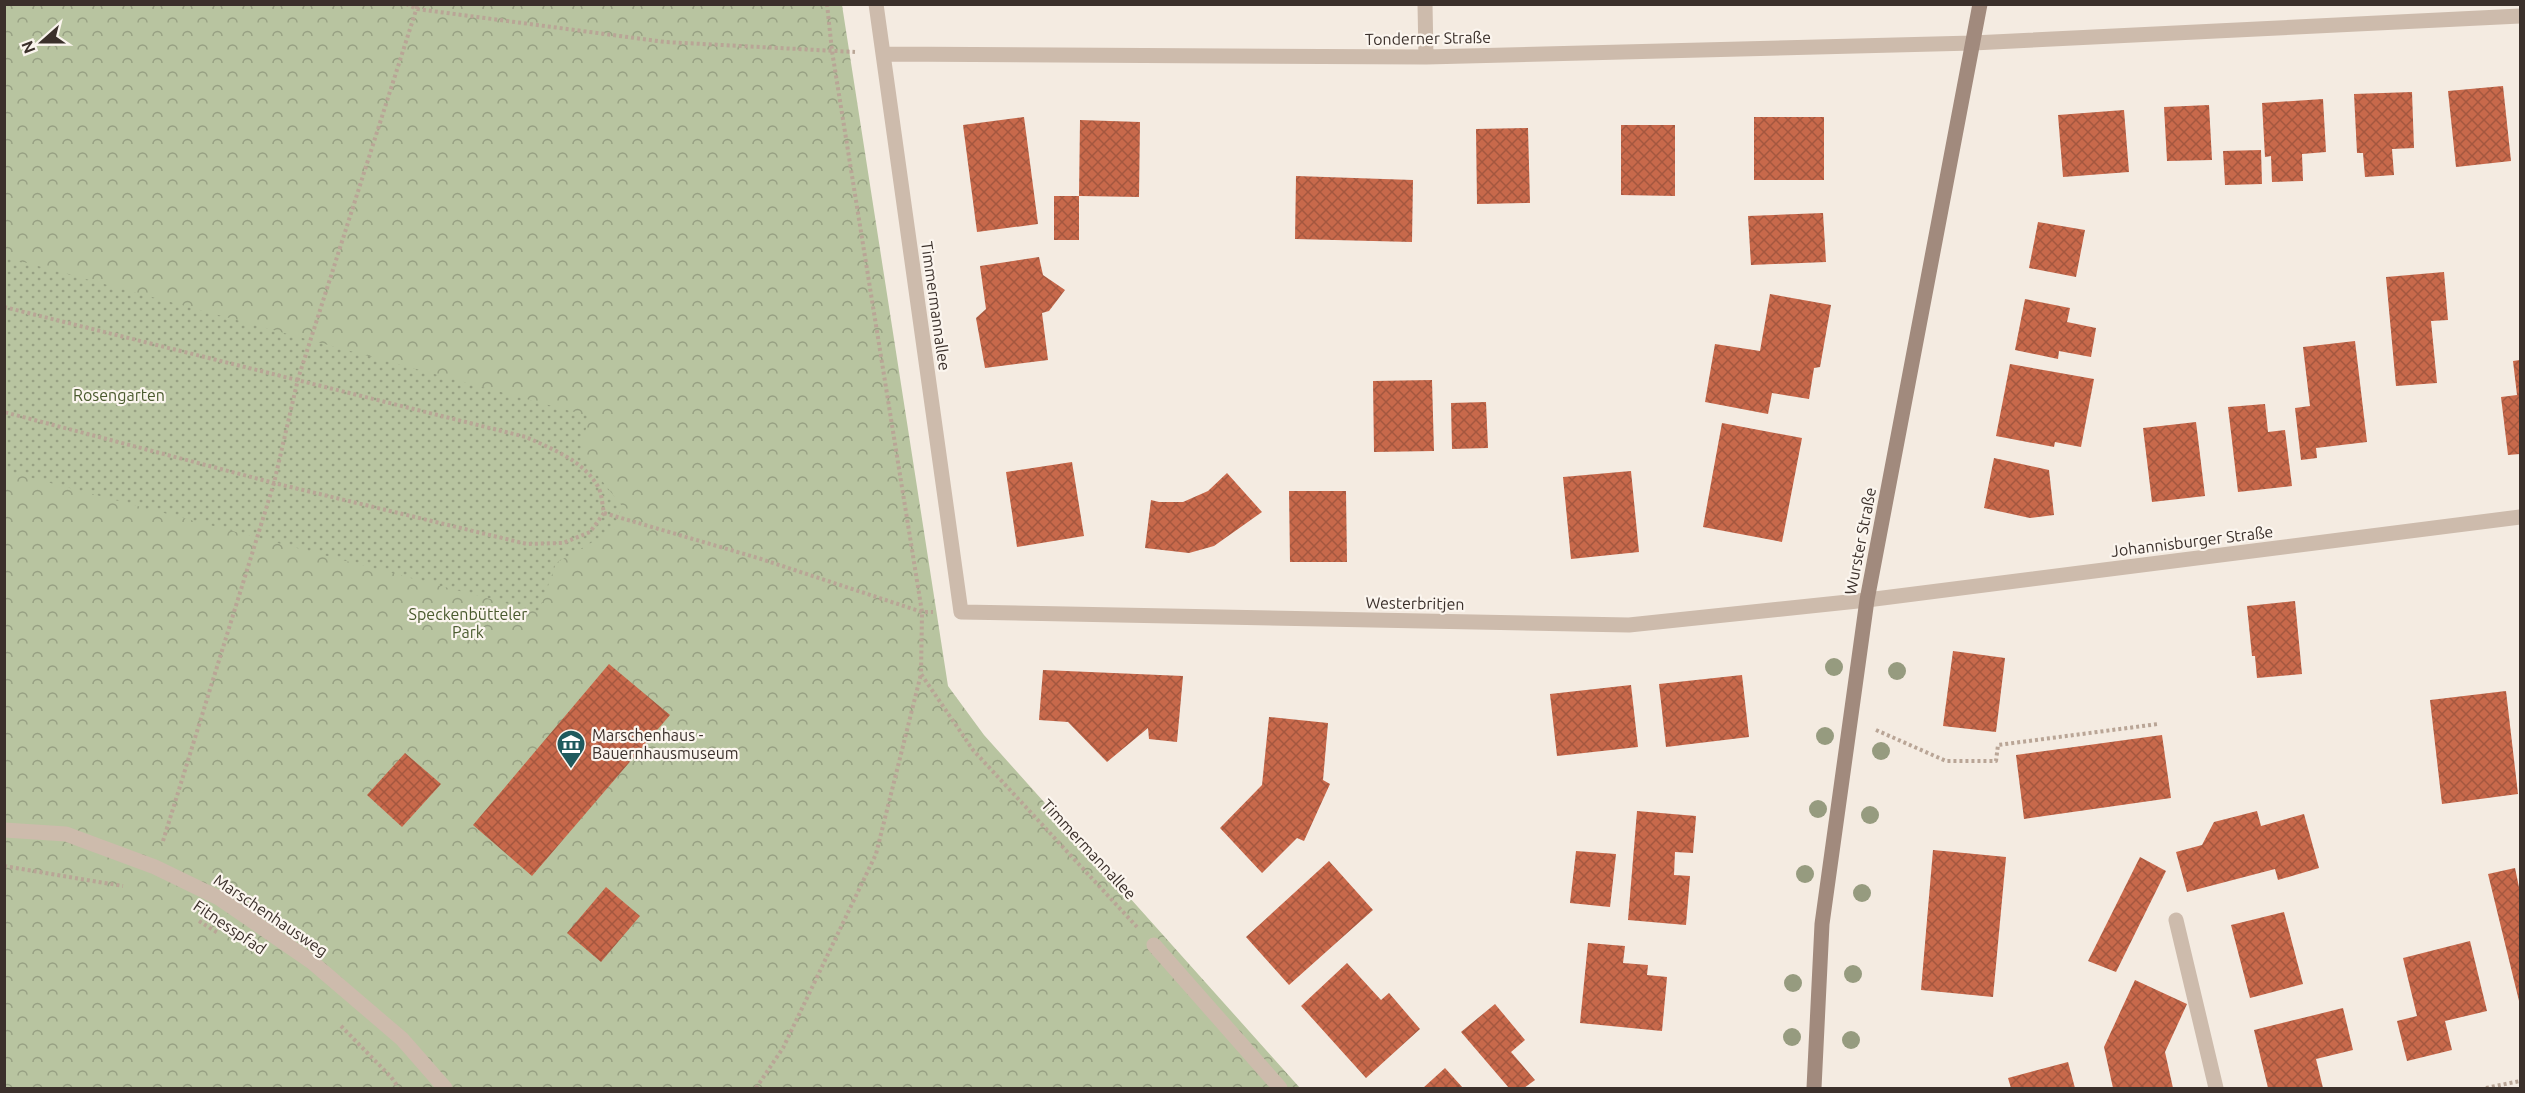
<svg xmlns="http://www.w3.org/2000/svg" width="2525" height="1093" viewBox="0 0 2525 1093" font-family="Ubuntu,sans-serif">
  <defs>
    <pattern id="park-crowns" width="20" height="18" patternUnits="userSpaceOnUse" patternTransform="scale(1.5)"><rect width="20" height="18" fill="#b8c4a0"/><path d="M2 6a3 3 0 1 1 6 0M12 15a3 3 0 1 1 6 0" fill="none" stroke="#97a083"/></pattern>
    <pattern id="garden-dots" width="8" height="8" patternUnits="userSpaceOnUse" patternTransform="scale(1.5)"><rect width="8" height="8" fill="#b8c4a0"/><path d="M2 2h.1M6 6h.1" fill="none" stroke="#97a083" stroke-width="1.8" stroke-linecap="round"/></pattern>
    <pattern id="building-cross-hatch" width="8" height="8" patternUnits="userSpaceOnUse" patternTransform="scale(1.5)"><rect width="8" height="8" fill="#c8694b"/><path d="M0 0l8 8M0 8l8-8" fill="none" stroke="#a4573f"/></pattern>
  </defs>
  <rect width="100%" height="100%" fill="#f4ebe1"/>
  <path fill="url(#park-crowns)" d="M5 5H842L948 686 984 735 1300 1088H5Z"/>
  <path fill="url(#garden-dots)" d="M5 257 589 416 580 453 622 506 615 529 556 563 539 612 5 471Z"/>
  <path fill="url(#building-cross-hatch)" d="M2503 86 2511 161 2456 167 2448 91Z
    M2412 92 2414 148 2392 149 2394 175 2365 177 2363 153H2357L2354 94Z
    M2323 99 2326 152 2302 154 2303 181 2272 182 2271 156 2265 157 2262 103Z
    M2209 105 2212 160 2167 161 2164 107Z
    M2124 110 2129 172 2063 177 2058 115Z
    M1024 117 1038 224 977 232 963 125Z
    M1754 117H1824V180H1754Z
    M1080 120 1140 122 1139 197 1079 196Z
    M1621 125H1675V196L1621 195Z
    M1528 128 1530 203 1477 204 1476 129Z
    M2261 150 2262 184 2225 185 2223 151Z
    M1296 176 1413 180 1412 242 1295 239Z
    M1054 196H1079V240H1054Z
    M1823 213 1826 262 1751 265 1748 216Z
    M2038 222 2085 230 2076 277 2029 268Z
    M1039 257 1043 275 1065 290 1049 311 1042 313 1048 360 985 368 976 318 986 309 980 266Z
    M2444 272 2448 320 2431 321 2437 383 2396 386 2386 277Z
    M1770 294 1831 305 1820 367 1814 368 1809 399 1772 393 1768 414 1705 402 1715 344 1760 351Z
    M2025 299 2070 308 2067 322 2096 328 2091 357 2059 351 2058 359 2015 350Z
    M2355 341 2367 442 2316 448 2317 458 2301 460 2295 408 2310 406 2303 347Z
    M2520 360V454L2508 455 2501 397 2517 395 2513 361Z
    M2010 364 2094 379 2081 447 2055 442 2054 447 1996 436Z
    M1432 380 1434 451 1374 452 1373 381Z
    M1486 402 1488 448 1452 449 1451 403Z
    M2265 404 2268 432 2285 430 2292 486 2238 492 2228 407Z
    M2196 422 2205 496 2152 502 2143 428Z
    M1722 423 1802 438 1782 542 1703 527Z
    M1994 458 2049 470 2054 515 2030 518 1984 508Z
    M1072 462 1084 536 1017 547 1006 472Z
    M1631 471 1639 552 1571 559 1563 477Z
    M1227 473 1262 512 1214 546 1189 553 1145 548 1151 500 1159 502H1183L1208 491Z
    M1289 491H1346L1347 562H1290Z
    M2295 601 2302 674 2257 678 2255 656H2252L2247 606Z
    M1953 651 2005 658 1996 732 1943 726Z
    M609 664 670 715 532 876 473 825Z
    M1043 670 1183 676 1177 742 1149 739 1148 728 1107 762 1068 722 1039 720Z
    M1742 675 1749 737 1666 747 1659 684Z
    M1631 685 1638 747 1557 756 1550 694Z
    M2506 691 2518 794 2442 804 2430 700Z
    M1269 717 1328 723 1323 780 1330 784 1304 841 1297 838 1262 873 1220 828 1262 785Z
    M2162 735 2171 798 2024 819 2016 755Z
    M405 753 441 784 402 827 367 795Z
    M1637 811 1696 816 1693 853 1675 852 1674 875 1690 876 1686 925 1628 920Z
    M2257 811 2261 826 2304 814 2319 868 2278 880 2275 869 2187 892 2176 852 2202 845 2214 822Z
    M1933 850 2006 857 1993 997 1921 990Z
    M1576 851 1616 854 1610 907 1570 903Z
    M2140 857 2166 871 2116 972 2088 961Z
    M1329 861 1373 910 1289 985 1246 937Z
    M2515 868 2520 892V1005L2488 874Z
    M606 887 640 916 601 962 567 933Z
    M2284 912 2303 984 2250 998 2231 925Z
    M2470 941 2487 1011 2445 1021 2452 1050 2407 1061 2397 1021 2417 1016 2403 958Z
    M1588 943 1625 946 1623 963 1648 965 1647 975 1667 977 1662 1031 1580 1023Z
    M1347 963 1381 1000 1389 993 1420 1029 1366 1078 1301 1006Z
    M2135 980 2187 1004 2165 1052 2173 1088H2113L2104 1047Z
    M1495 1004 1525 1040 1511 1052 1535 1080 1524 1088H1509L1461 1032Z
    M2343 1008 2353 1050 2316 1059 2323 1088H2268L2254 1030Z
    M2068 1062 2075 1088H2011L2008 1078Z
    M1445 1068 1463 1088H1423Z"/>
  <g fill="none" stroke-linecap="round" stroke-linejoin="round">
    <path stroke="#b9a596" stroke-width="4" stroke-dasharray="3 3" stroke-linecap="butt" d="M406 4 417 9 665 42 855 52
      M827 4 832 51 922 612 921 674 973 750 1137 927
      M4 307 526 437C552 449 582 460 597 485 602 492 602 504 604 513L590 532 563 543 527 544 274 483 4 412
      M604 513 758 558 922 612H933
      M1876 730 1946 761H1996L1998 745 2158 724
      M163 841 274 483 298 379 418 4
      M4 866 123 886
      M199 921 218 933
      M341 1026 391 1077 399 1088
      M756 1088 783 1048 876 854 921 674
      M2486 1088 2520 1081"/>
    <path stroke="#cdbbac" stroke-width="15" d="M4 830 66 834 155 867 219 898 312 962 402 1039 445 1088
      M2176 920 2216 1088
      M1154 945 1280 1088"/>
    <path stroke="#cdbbac" stroke-width="15" d="M876 4 961 612 1629 625 1867 600 2520 517
      M1425 4 1426 57
      M883 54 1426 57 1973 43 2520 16"/>
    <path stroke="#a18a7d" stroke-width="15" d="M1814 1088 1822 924 1867 600 1980 4"/>
  </g>
  <g fill="#969b7f">
    <circle cx="1834" cy="667" r="9"/>
    <circle cx="1897" cy="671" r="9"/>
    <circle cx="1825" cy="736" r="9"/>
    <circle cx="1881" cy="751" r="9"/>
    <circle cx="1818" cy="809" r="9"/>
    <circle cx="1870" cy="815" r="9"/>
    <circle cx="1805" cy="874" r="9"/>
    <circle cx="1862" cy="893" r="9"/>
    <circle cx="1853" cy="974" r="9"/>
    <circle cx="1793" cy="983" r="9"/>
    <circle cx="1792" cy="1037" r="9"/>
    <circle cx="1851" cy="1040" r="9"/>
  </g>
  <defs>
    <g id="museum-pin" transform="scale(1.5)"><path d="M0 17L-7.5 6A9.5 9.5 0 1 1 7.5 6Z" fill="#1f5a5e" stroke="#fbf5ee"/><path d="M0-6L6-3V-2H-6V-3ZM-5-1h2V3h-2ZM-1-1h2V3h-2ZM3-1h2V3H3ZM-6 4H6V6H-6Z" fill="#fff"/></g>
  </defs>
  <g fill-rule="evenodd">
    <use href="#museum-pin" x="571" y="744"/>
  </g>
  <g text-anchor="middle" dominant-baseline="central" stroke-width="4.5" stroke-linejoin="round" paint-order="stroke">
    <g font-size="16" fill="#3b302b" stroke="#fbf5ee">
      <text transform="translate(1428 38) rotate(-1)">Tonderner Straße</text>
      <text transform="translate(936 306) rotate(82)">Timmermannallee</text>
      <text transform="translate(1860 541) rotate(-79)">Wurster Straße</text>
      <text transform="translate(2192 541) rotate(-7)">Johannisburger Straße</text>
      <text transform="translate(1415 603) rotate(1)">Westerbritjen</text>
      <text transform="translate(1089 849) rotate(47)">Timmermannallee</text>
      <text transform="translate(271 915) rotate(34)">Marschenhausweg</text>
      <text transform="translate(230 927) rotate(34)">Fitnesspfad</text>
    </g>
    <g font-size="16" fill="#4a5a2e" stroke="#fbf5ee">
      <text x="119" y="395">Rosengarten</text>
      <text x="468" y="614">Speckenbütteler<tspan x="468" dy="18">Park</tspan></text>
    </g>
    <g font-size="16" fill="#3b302b" stroke="#fbf5ee" text-anchor="start">
      <text x="592" y="735">Marschenhaus -<tspan x="592" dy="18">Bauernhausmuseum</tspan></text>
    </g>
  </g>
  <rect width="2525" height="1093" fill="none" stroke="#3b302b" stroke-width="12"/>
  <g transform="translate(42 42) rotate(249)" stroke="#fbf5ee" stroke-width="4.5" paint-order="stroke">
  <path d="M0-4.5L10 22L0 15L-10 22Z" fill="#3b302b"/>
  <text y="-9" font-size="16" font-weight="bold" text-anchor="middle" fill="#3b302b">N</text>
  </g>
</svg>
